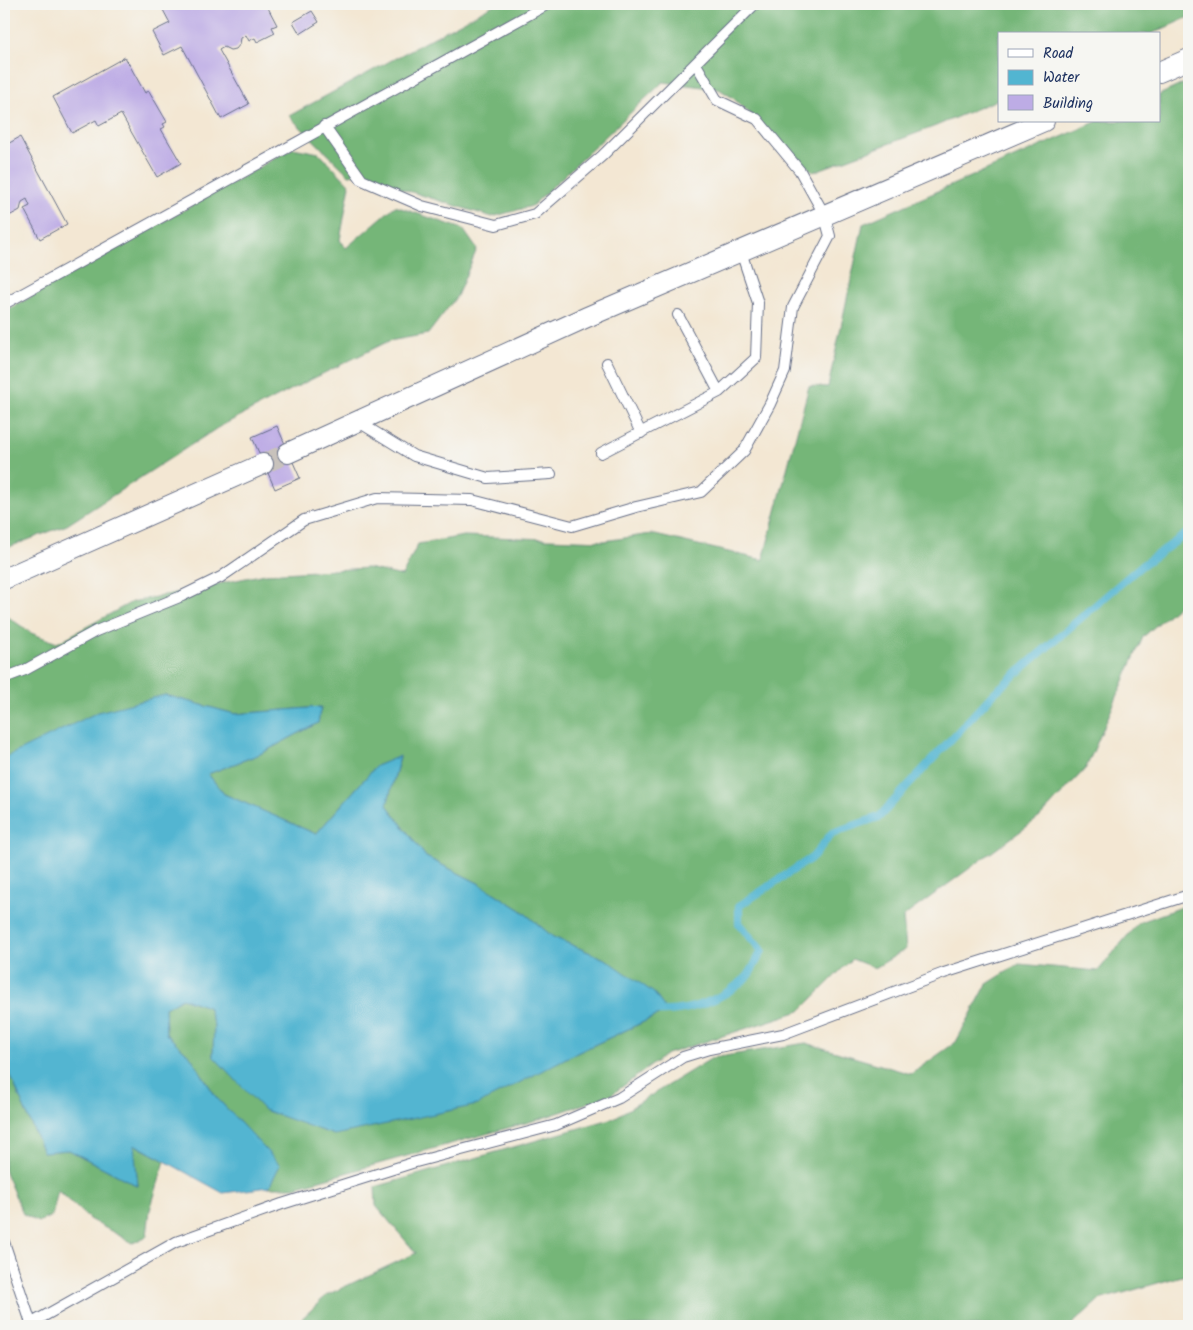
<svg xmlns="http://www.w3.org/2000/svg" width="1193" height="1330" viewBox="0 0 1193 1330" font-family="Kalam,sans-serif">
  <rect width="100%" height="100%" fill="#f6f6f2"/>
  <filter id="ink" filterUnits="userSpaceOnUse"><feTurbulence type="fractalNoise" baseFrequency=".02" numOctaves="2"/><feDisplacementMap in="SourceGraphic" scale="10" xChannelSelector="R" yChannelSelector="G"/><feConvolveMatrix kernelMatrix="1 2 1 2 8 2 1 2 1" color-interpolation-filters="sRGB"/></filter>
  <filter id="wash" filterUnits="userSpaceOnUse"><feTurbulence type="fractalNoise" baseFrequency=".0096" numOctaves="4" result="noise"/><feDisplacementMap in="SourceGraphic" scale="20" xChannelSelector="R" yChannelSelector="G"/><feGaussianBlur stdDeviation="1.12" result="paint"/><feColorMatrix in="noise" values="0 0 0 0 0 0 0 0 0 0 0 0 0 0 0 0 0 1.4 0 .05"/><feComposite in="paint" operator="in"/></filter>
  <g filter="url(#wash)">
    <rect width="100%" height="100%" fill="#f3e7d3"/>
    <path fill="#74b678" stroke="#48726b" d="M495 4H1189V17L1151 34H999V99L936 126 813 172 733 98 719 89 663 82 532 206 492 217 402 189 364 173 349 175 289 116Z
      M1189 81V596L1143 637 1086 768 1040 817 903 917 906 949 875 968 852 959 800 1011 667 1054 611 1095 540 1119 295 1187H269L279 1165 216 1097 191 1057 166 1034 165 1008 182 998 208 1007 214 1025 213 1056 566 1058 667 1011 607 960 553 937 521 910 478 883 426 857 387 805 400 757 376 766 316 834 224 794 208 774 260 754 318 723 321 707 235 714 165 695 4 758V614L31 633 57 643 132 602 265 574 368 568 402 576 418 544 464 536 604 541 651 534 763 560 809 386 828 387 863 224 1098 121H1159V95Z
      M293 148 319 153 350 185 340 240 346 248 395 206 463 229 477 249 457 296 428 334 389 341 304 383 219 427 67 525 4 549V312Z
      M1189 904V1274L1099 1300 1070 1326H294L327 1295 416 1253 376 1206 375 1187 614 1118 712 1058 806 1043 911 1074 956 1042 987 984 1019 964 1098 971 1138 923Z
      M4 1060 43 1152 69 1150 138 1186 133 1144 165 1161 150 1210 147 1236 133 1243 89 1219 58 1190 52 1216 38 1222 23 1214 4 1170Z"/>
    <path fill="#52b5d1" stroke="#367298" d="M165 695 235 714 321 707 318 723 260 754 208 774 224 794 316 834 376 766 400 756 387 805 426 857 478 883 521 910 553 937 607 960 654 993 667 1011 566 1058 477 1105 334 1135 264 1110 213 1056 214 1025 208 1007 182 998 165 1008 166 1034 191 1057 216 1097 280 1165 269 1187 223 1193 134 1144 138 1186 69 1150 43 1152 4 1060V758L98 712Z"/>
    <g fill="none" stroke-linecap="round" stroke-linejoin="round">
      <path stroke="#52b5d1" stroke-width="8" d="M657 1011C689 1013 723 999 746 978 752 972 757 959 762 951L739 924V906L813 857 832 833 879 817 994 693 1141 566 1189 532"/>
    </g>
    <g id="blocks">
      <path fill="#bdace5" d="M170 4H266L277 25 272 27 275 33 257 42 255 38 249 41 246 35 241 38 240 44 236 49 230 50 224 47 219 50 249 104 221 119 182 46 164 55 152 32 170 23 162 8Z
        M312 11 319 22 300 34 293 22Z
        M125 57 145 93 149 91 167 122 163 124 165 127 161 129 181 163 157 177 121 114 99 126 96 120 72 133 53 97Z
        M20 137 67 224 40 239 24 209 30 206 27 199 22 202 20 210 9 216 4 215V146Z
        M277 426 300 478 275 489 252 437Z"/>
    </g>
  </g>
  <g filter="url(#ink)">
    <use href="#blocks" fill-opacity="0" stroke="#676f87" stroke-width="1"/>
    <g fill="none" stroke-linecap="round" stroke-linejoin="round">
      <path stroke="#c8c2bc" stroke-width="20" stroke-dasharray="20 10" stroke-linecap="butt" d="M263 464 288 453"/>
      <g stroke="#676f87" stroke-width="12">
        <path id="lane" d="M324 126 362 180 422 206 496 225 535 214 602 156 755 4
          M4 304 548 4
          M678 315 719 392
          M607 363 641 433
          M357 421 414 456 488 478 551 474
          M601 453 719 392 756 358 758 303 741 252
          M4 678 25 670 96 631 182 596 221 577 304 520 377 498 472 500 572 526 636 507 701 492 744 451 770 404 785 371 793 307 830 236 824 214 800 171 757 119 717 100 696 64
          M4 1242 32 1326
          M30 1324 176 1242 282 1204 412 1163 556 1125 619 1098 683 1057 709 1049 783 1034 944 973 1189 895"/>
      </g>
      <g stroke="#676f87" stroke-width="22">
        <path id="street" d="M1159 72 1189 59
          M288 453 587 317 1044 121
          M4 579 263 464"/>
      </g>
      <use href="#lane" stroke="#fff" stroke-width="10"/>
      <use href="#street" stroke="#fff" stroke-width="20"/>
    </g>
  </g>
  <rect width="1193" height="1330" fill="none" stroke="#f6f6f2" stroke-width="20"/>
  <rect x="998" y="32" width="162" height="90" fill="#f6f6f2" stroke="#9ea6b7"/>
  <rect x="1008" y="49" width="25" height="8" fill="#ffffff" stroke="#9ea6b7"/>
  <text x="1043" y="58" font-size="15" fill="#1b2f5e">Road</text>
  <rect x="1008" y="70" width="25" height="15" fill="#52b5d1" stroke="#9ea6b7"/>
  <text x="1043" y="82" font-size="15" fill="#1b2f5e">Water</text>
  <rect x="1008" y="95" width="25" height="15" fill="#bdace5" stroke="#9ea6b7"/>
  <text x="1043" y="108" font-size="15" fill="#1b2f5e">Building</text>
</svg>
